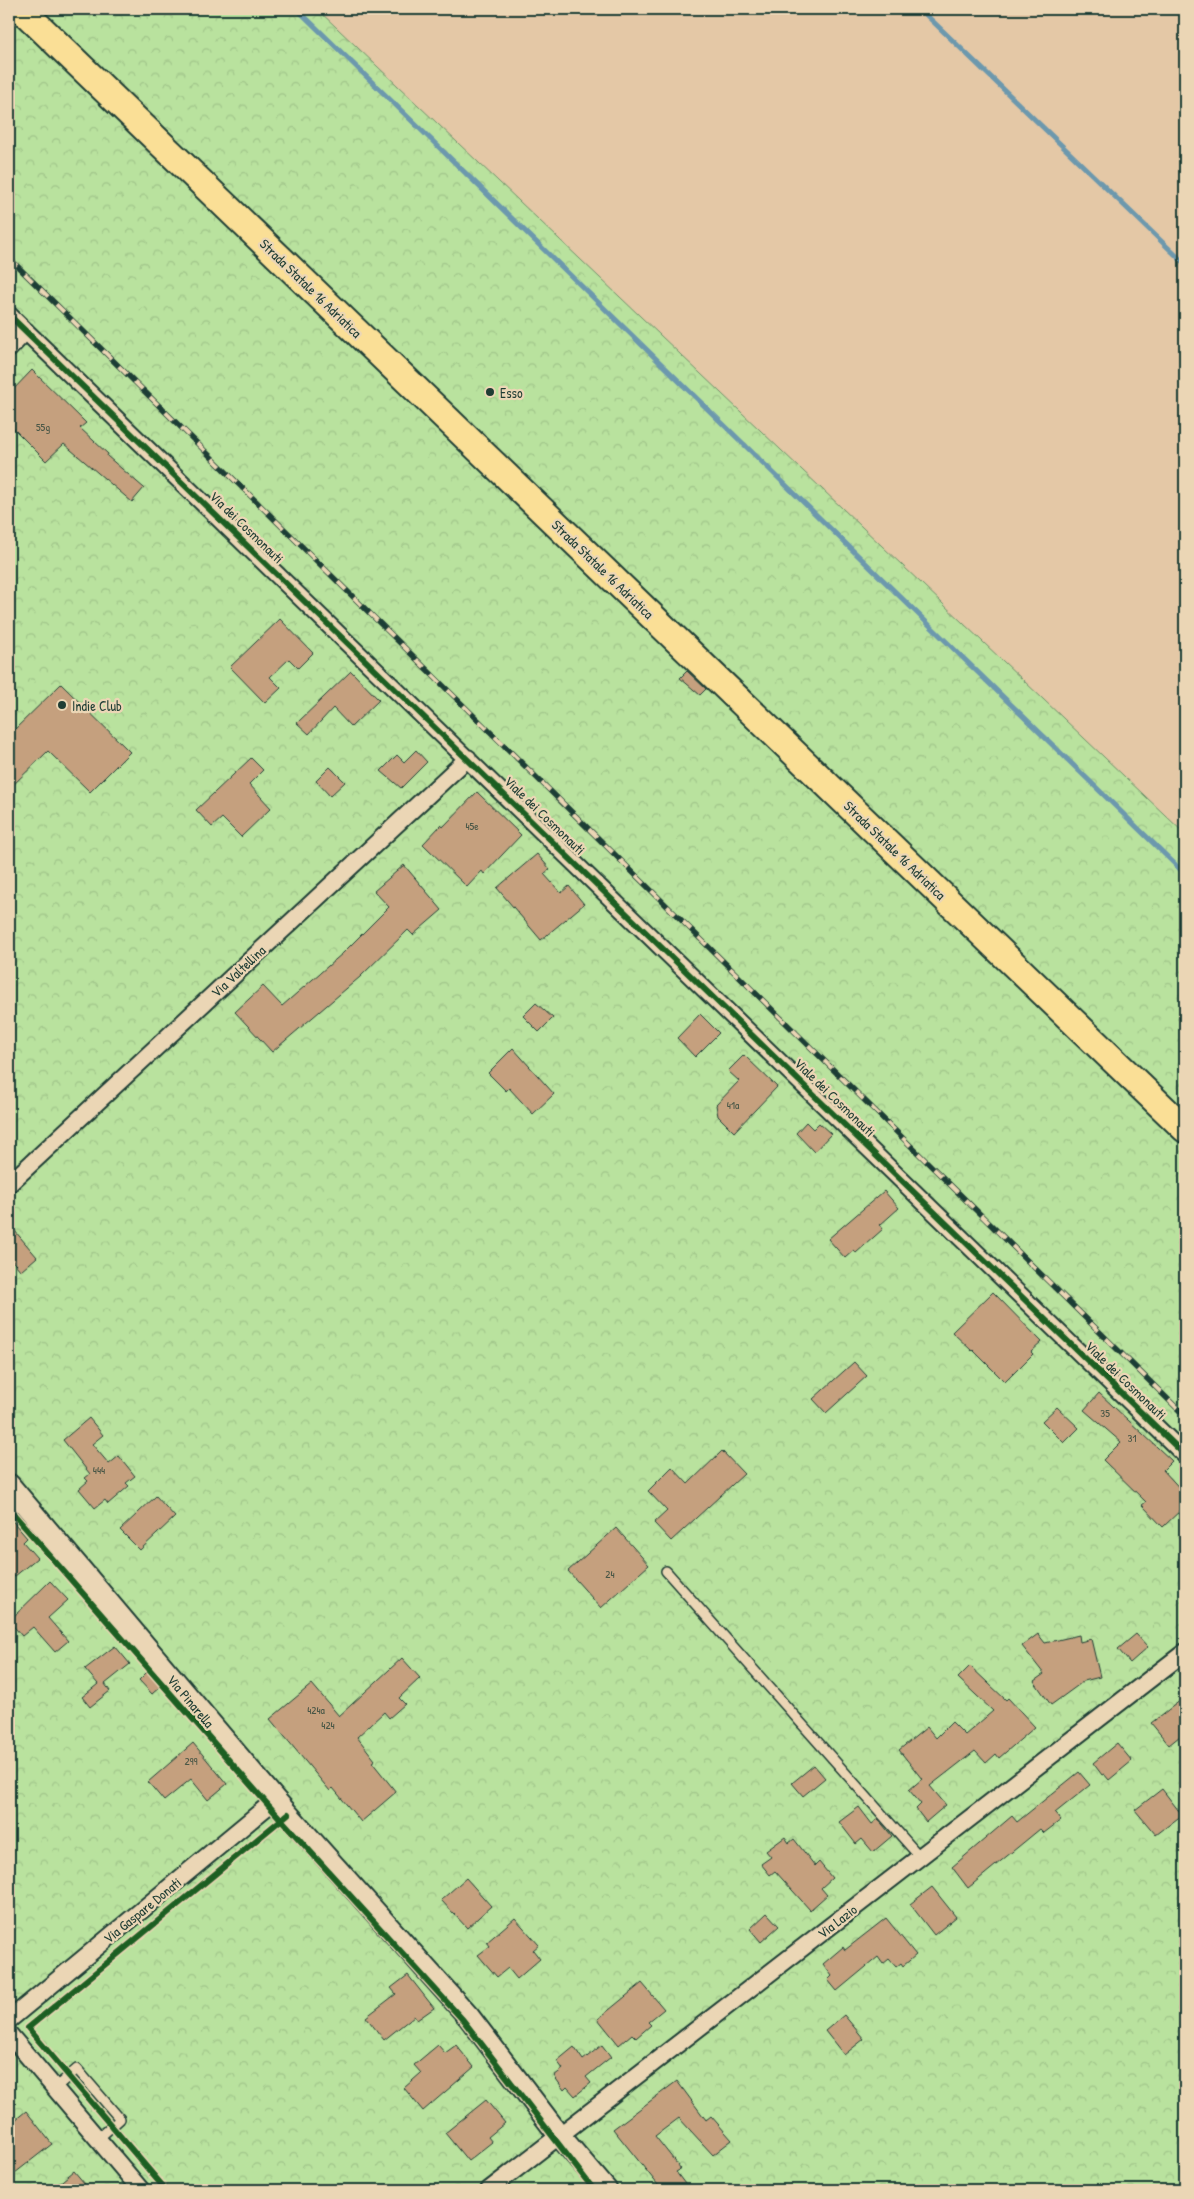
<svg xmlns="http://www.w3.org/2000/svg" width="1194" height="2199" viewBox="0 0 1194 2199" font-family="'Patrick Hand',sans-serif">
  <defs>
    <pattern id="forest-crowns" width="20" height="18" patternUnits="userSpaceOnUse" patternTransform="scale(1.25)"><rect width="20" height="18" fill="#b9e29e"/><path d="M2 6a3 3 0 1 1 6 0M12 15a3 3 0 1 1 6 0" fill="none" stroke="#9fc389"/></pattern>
  </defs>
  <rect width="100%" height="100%" fill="#e4c8a6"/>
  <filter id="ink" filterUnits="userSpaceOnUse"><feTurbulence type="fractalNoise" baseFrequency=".02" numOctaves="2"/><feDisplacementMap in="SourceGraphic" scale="10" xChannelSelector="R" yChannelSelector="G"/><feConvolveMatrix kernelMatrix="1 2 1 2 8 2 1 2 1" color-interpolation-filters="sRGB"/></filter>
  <g filter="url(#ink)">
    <path fill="url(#forest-crowns)" stroke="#6c9069" d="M9 9H317L1185 834V2190H9Z"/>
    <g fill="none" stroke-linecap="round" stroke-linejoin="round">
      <path stroke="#6c98ad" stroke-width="5" d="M297 9 1185 874
        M920 9 1185 264"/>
    </g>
    <path fill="#c5a07e" stroke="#1f3d34" d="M32 370 86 423 80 428 108 454 107 456 144 488 132 502 64 444 46 461 9 424V394Z
      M280 619 313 653 298 668 289 659 270 677 281 688 265 703 230 667Z
      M351 671 379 700 351 727 333 708 309 734 297 723Z
      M687 671 706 689 700 695 680 678Z
      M61 684 130 752 90 792 48 751 9 789V735Z
      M416 750 427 762 401 788 381 771 397 755 404 762Z
      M251 758 263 770 249 784 271 808 241 837 222 818 212 827 196 810Z
      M330 767 345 782 330 796 316 781Z
      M477 792 521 835 484 874 482 871 467 887 423 844 441 825 443 827Z
      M537 854 550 869 544 874 561 893 569 886 584 904 541 940 497 888Z
      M404 865 442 910 413 935 408 930 360 977 272 1052 235 1012 263 986 282 1006 343 953 389 907 374 891Z
      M536 1003 553 1018 539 1032 523 1016Z
      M700 1014 719 1033 695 1057 677 1038Z
      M513 1048 554 1094 533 1114 509 1088 506 1091 488 1073Z
      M744 1055 777 1087 734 1132 718 1116 716 1105 739 1081 728 1071Z
      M806 1122 813 1129 819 1123 831 1134 814 1152 796 1133Z
      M884 1191 899 1208 880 1225 883 1229 856 1253 854 1250 845 1258 828 1239Z
      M9 1224 37 1257 21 1271 9 1257Z
      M993 1292 1042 1342 1031 1352 1033 1354 1005 1382 973 1350 972 1351 952 1332Z
      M854 1362 867 1376 826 1413 813 1399Z
      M1099 1393 1172 1461 1163 1470 1185 1494V1506L1163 1527 1142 1505 1146 1502 1103 1460 1121 1442 1084 1410Z
      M1057 1407 1079 1428 1064 1443 1042 1421Z
      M89 1418 103 1435 92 1444 109 1464 119 1456 135 1476 126 1483 129 1486 108 1504 105 1500 95 1508 79 1489 88 1481 85 1478 90 1474 63 1440Z
      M722 1451 744 1474 671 1541 654 1523 667 1511 648 1491 672 1467 688 1484Z
      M156 1496 175 1517 140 1550 120 1530Z
      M9 1517 27 1538 23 1542 37 1558 9 1581Z
      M616 1528 649 1565 601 1608 568 1571Z
      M50 1581 68 1600 48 1618 68 1641 55 1652 33 1627 22 1636 9 1621Z
      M1038 1634 1045 1643 1079 1635 1080 1642 1091 1639 1100 1677 1084 1681 1051 1705 1034 1681 1044 1674 1022 1646Z
      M1136 1634 1148 1647 1130 1663 1118 1649Z
      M115 1646 130 1664 105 1684 110 1691 90 1707 82 1697 98 1684 85 1669Z
      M402 1658 420 1678 399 1698 405 1704 389 1718 384 1712 357 1737 375 1760 372 1762 396 1792 361 1822 333 1788 330 1791 270 1719 312 1684 339 1716Z
      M970 1666 1006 1700 1008 1698 1035 1727 999 1758 996 1754 986 1763 975 1751 930 1786 946 1805 926 1822 916 1809 921 1804 909 1790 922 1779 899 1750 927 1727 936 1738 952 1722 965 1735 993 1711 958 1678Z
      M148 1671 162 1685 152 1694 139 1680Z
      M1185 1697V1732L1169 1745 1151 1723Z
      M193 1743 227 1784 208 1800 191 1779 164 1801 148 1782Z
      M1117 1743 1132 1761 1109 1780 1104 1774 1102 1775 1093 1763Z
      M814 1765 825 1778 803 1796 792 1783Z
      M1079 1772 1090 1785 1055 1813 1061 1820 1044 1833 1040 1829 968 1888 952 1867 1012 1816 1017 1822Z
      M1162 1789 1182 1815 1156 1835 1135 1810Z
      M859 1807 872 1824 878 1819 892 1836 873 1852 862 1839 856 1844 839 1822Z
      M785 1837 789 1843 794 1839 815 1866 819 1862 832 1878 821 1888 827 1895 810 1910 775 1871 770 1875 761 1864 771 1857 766 1851Z
      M466 1878 491 1906 467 1928 441 1900Z
      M932 1887 956 1917 934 1935 910 1904Z
      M767 1913 779 1926 761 1942 750 1929Z
      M515 1918 539 1945 533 1950 540 1959 517 1979 508 1968 497 1977 478 1955 490 1946 487 1942Z
      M886 1918 916 1955 903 1966 901 1963 896 1967 889 1959 883 1964 878 1957 837 1991 828 1980 832 1976 823 1964 843 1947 845 1950Z
      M408 1975 434 2008 417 2020 414 2016 384 2040 366 2017 396 1994 391 1988Z
      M642 1983 664 2009 648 2022 651 2025 636 2038 632 2034 619 2045 598 2019Z
      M844 2015 864 2039 844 2055 825 2031Z
      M438 2045 445 2053 456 2045 474 2067 423 2111 404 2088 421 2073 414 2065Z
      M602 2045 611 2057 586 2077 591 2083 575 2096 567 2087 564 2090 554 2076 563 2069 557 2061 574 2047 583 2060Z
      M677 2081 706 2120 711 2116 732 2140 713 2155 679 2118 655 2136 681 2169 676 2172 685 2184 677 2190H662L613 2129Z
      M486 2100 505 2123 488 2137 492 2142 468 2161 445 2133Z
      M26 2111 52 2144 15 2173 9 2165V2125Z
      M74 2171 90 2190H51Z"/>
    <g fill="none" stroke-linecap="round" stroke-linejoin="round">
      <g stroke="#1f3d34" stroke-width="12">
        <path id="service" d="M666 1571 920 1857
          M55 2088 77 2069 120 2119 98 2139"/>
      </g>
      <g stroke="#1f3d34" stroke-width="20">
        <path id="minor" d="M9 315 1185 1455
          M9 349 26 331
          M9 1184 468 758
          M9 2020 275 1800
          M9 2034 141 2190
          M489 2190 1185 1652"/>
      </g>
      <g stroke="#1f3d34" stroke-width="25">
        <path id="tertiary" d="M9 1485 275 1800 469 2017 559 2135 606 2190"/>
      </g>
      <g stroke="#1f3d34" stroke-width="30">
        <path id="primary" d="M21 9 1185 1129"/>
      </g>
      <use href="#service" stroke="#ebd6b5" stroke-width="9"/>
      <use href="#minor" stroke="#ebd6b5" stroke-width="16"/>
      <use href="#tertiary" stroke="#ebd6b5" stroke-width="21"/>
      <use href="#primary" stroke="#fadf96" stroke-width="26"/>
      <g stroke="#1f3d34" stroke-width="5.5">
        <path id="rail" d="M9 258 1185 1416"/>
      </g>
      <use href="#rail" stroke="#ebd6b5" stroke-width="4" stroke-dasharray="11" stroke-linecap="butt"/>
      <g stroke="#ebd6b5" stroke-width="9">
        <path id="cycleway" d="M9 315 1185 1455
          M9 1509 269 1806 463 2020 594 2190
          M166 2190 28 2028 288 1814"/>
      </g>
      <use href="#cycleway" stroke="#1b5e20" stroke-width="6"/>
    </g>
  </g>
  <g fill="#1f3d34" stroke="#ebd6b5" stroke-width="2">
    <circle cx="490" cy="392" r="5"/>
    <circle cx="62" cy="705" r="5"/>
  </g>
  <g text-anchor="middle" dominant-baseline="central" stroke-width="4.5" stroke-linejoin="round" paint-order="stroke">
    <g font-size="11" fill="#485646">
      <text x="43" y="427">55g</text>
      <text x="472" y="826">45e</text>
      <text x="733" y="1105">41a</text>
      <text x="1105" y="1413">35</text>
      <text x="1132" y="1438">31</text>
      <text x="99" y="1470">444</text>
      <text x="610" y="1574">24</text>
      <text x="316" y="1710">424a</text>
      <text x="328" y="1725">424</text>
      <text x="191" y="1761">299</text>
    </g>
    <g font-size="14" fill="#1f3d34" stroke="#ebd6b5">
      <text transform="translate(311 288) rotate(44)">Strada Statale 16 Adriatica</text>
      <text transform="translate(247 527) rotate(44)">Via dei Cosmonauti</text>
      <text transform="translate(603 569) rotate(44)">Strada Statale 16 Adriatica</text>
      <text transform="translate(545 815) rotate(44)">Viale dei Cosmonauti</text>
      <text transform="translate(895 850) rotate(44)">Strada Statale 16 Adriatica</text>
      <text transform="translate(238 971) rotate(-43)">Via Valtellina</text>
      <text transform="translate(835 1097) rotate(44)">Viale dei Cosmonauti</text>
      <text transform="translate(1126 1380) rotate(44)">Viale dei Cosmonauti</text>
      <text transform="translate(191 1701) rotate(50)">Via Pinarella</text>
      <text transform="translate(142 1910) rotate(-39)">Via Gaspare Donati</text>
      <text transform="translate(837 1921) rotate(-38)">Via Lazio</text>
    </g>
    <g font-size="14" fill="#1f3d34" stroke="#ebd6b5" text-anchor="start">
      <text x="500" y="392">Esso</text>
      <text x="72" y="705">Indie Club</text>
    </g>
  </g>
  <rect width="1194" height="2199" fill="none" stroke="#ebd6b5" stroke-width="30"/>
  <rect x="15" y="15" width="1164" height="2169" fill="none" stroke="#1f3d34" stroke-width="2" filter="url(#ink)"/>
</svg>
